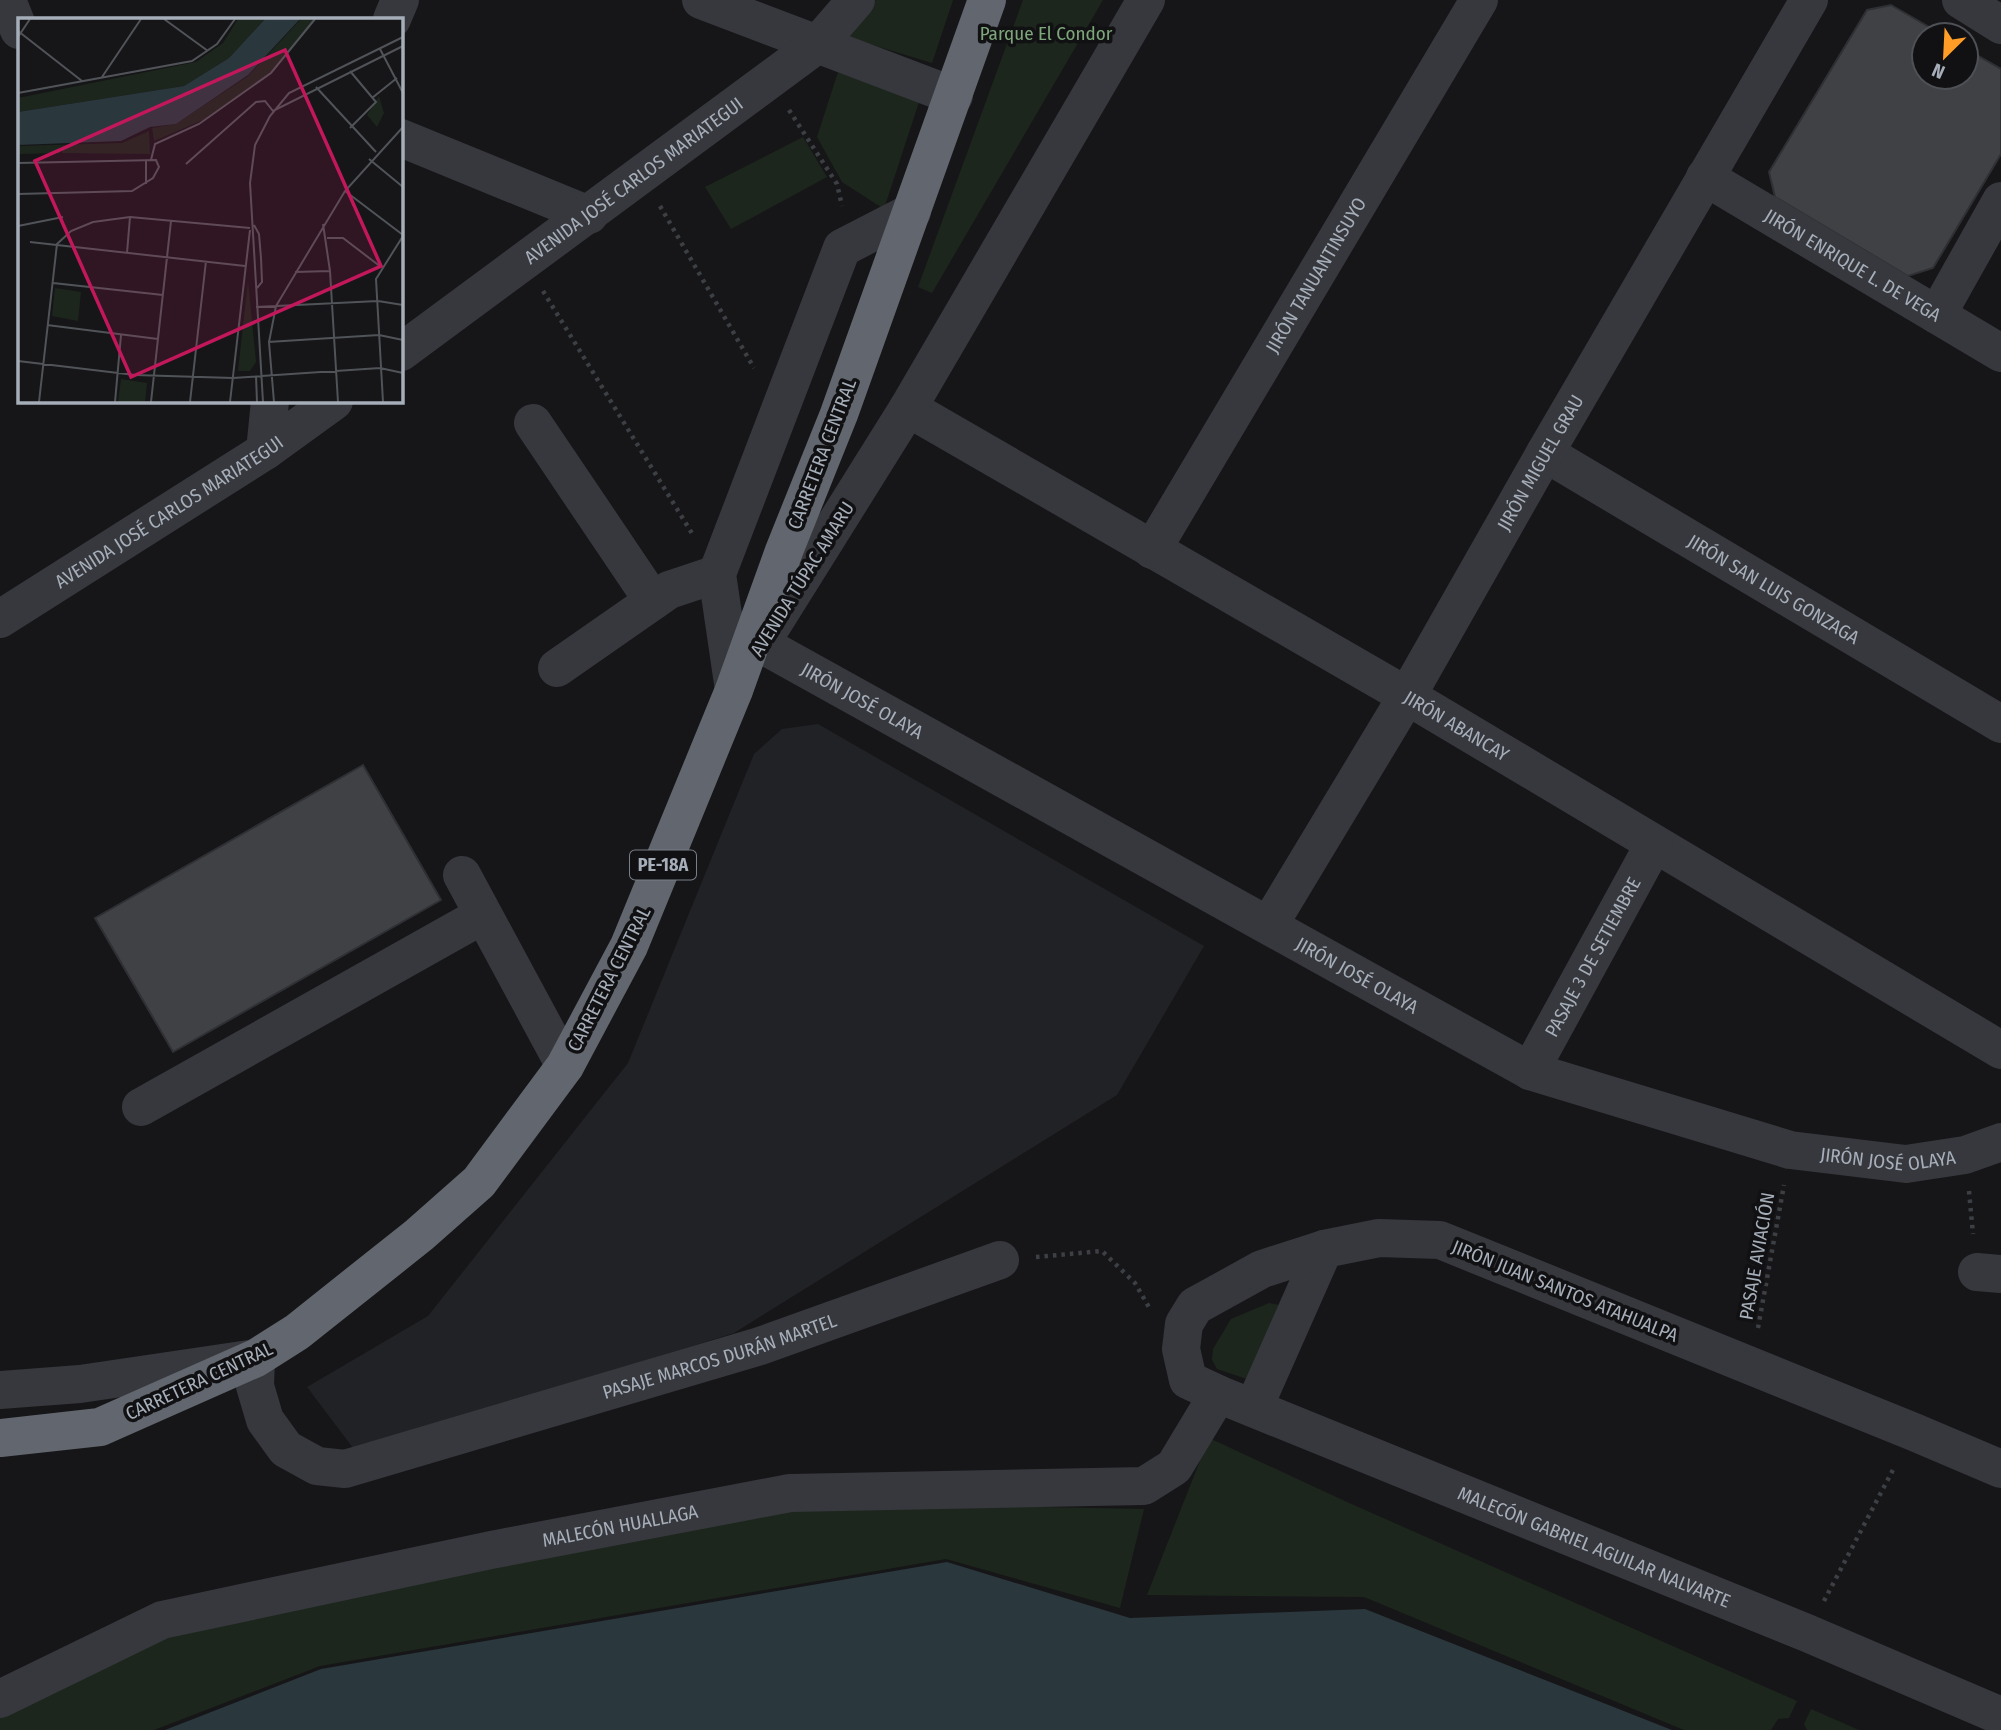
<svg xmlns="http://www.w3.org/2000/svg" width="2001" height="1730" viewBox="0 0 2001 1730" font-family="'Fira Sans Condensed',sans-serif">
  <rect width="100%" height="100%" fill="#161618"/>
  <path fill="#212225" d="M818 724 1204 946 1117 1095 734 1333 356 1452 307 1387 428 1316 628 1063 754 754 782 729Z"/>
  <path fill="#1d261d" d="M876 0H953L932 63 843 36Z
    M1023 0H1103L932 293 918 287Z
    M838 72 919 102 884 209 842 182 817 137Z
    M803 137 827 177 731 229 705 187Z
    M1269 1303 1285 1306 1250 1380 1217 1369 1212 1360 1213 1349 1231 1319Z
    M1209 1438 1347 1502 1797 1701 1789 1718 1778 1719 1771 1730H1684L1364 1597 1147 1595Z
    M842 1503 1144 1509 1120 1608 946 1559 320 1666 154 1730H0V1692L134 1620Z
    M1811 1709 1859 1730H1807L1804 1724Z"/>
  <path fill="#2a373d" d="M947 1562 1130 1618 1365 1609 1672 1730H165L321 1669Z"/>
  <path fill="#3f4145" stroke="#2f3034" stroke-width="2" d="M1891 5 1943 35H1924V77H1966V49L2001 69V154L1933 268 1908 276 1775 197 1769 172 1867 10Z
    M363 765 441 900 173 1052 95 918Z"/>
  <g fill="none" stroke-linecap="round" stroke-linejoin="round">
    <path stroke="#3c3f44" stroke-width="4.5" stroke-dasharray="3.5 5" stroke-linecap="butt" d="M789 110 837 184 842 206
      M660 206 754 368
      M543 291 693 535
      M1969 1191 1973 1234
      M1036 1257 1102 1251 1135 1283 1150 1309
      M1758 1328 1784 1185
      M1824 1601 1895 1466"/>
    <g stroke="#36383d" stroke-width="38">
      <path d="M7 0 19 30"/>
      <path d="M701 0 954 96"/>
      <path d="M1961 0 2001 25"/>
      <path d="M392 19 400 0"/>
      <path d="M401 138 589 215"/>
      <path id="s1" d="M1705 177 2001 353"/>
      <path d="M1937 315 2001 201"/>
      <path id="s2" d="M401 352 818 44 856 0"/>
      <path id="s3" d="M908 408 1407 696 2001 1050"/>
      <path d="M533 423 653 601"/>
      <path d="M265 451 270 401"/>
      <path id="s4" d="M1545 453 2001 724"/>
      <path id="s5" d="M1152 550 1479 0"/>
      <path id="s6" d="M0 619 265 451 334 401"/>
      <path id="s7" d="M761 644 1530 1071 1790 1150 1906 1164 1965 1155 2001 1142"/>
      <path d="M758 648 908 408 1146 0"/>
      <path d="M557 668 669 590 717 574"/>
      <path d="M734 690 717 574 842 248 912 212"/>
      <path d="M462 875 565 1066"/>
      <path id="s8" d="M1269 925 1407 696 1545 453 1809 0"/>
      <path id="s9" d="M1530 1071 1654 844"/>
      <path d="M141 1107 483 915"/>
      <path d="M1977 1272 2001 1274"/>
      <path id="s10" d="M0 1390 80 1384 256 1358 255 1386 265 1420 286 1449 317 1466 345 1469 760 1346 1000 1260"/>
      <path d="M1254 1407 1324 1249"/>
      <path id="s11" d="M2001 1469 1914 1432 1440 1240 1379 1238 1324 1249 1262 1269 1195 1306 1184 1324 1181 1349 1188 1380 1218 1394 1807 1633 2001 1716"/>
      <path id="s12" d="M0 1699 162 1620 491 1550 790 1493 1144 1486 1174 1467 1218 1394"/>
    </g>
    <path stroke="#62676f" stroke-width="38" d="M0 1438 100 1427 256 1358 297 1332 419 1235 479 1182 565 1066 629 946 734 690 784 551 839 414 987 0"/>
  </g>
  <g text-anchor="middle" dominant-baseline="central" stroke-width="7" stroke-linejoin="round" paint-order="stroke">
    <rect fill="#111113" stroke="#797f87" stroke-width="2" x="630" y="850.5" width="66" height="29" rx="5"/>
    <g font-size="18" font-weight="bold" fill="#a6aeb9">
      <text x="663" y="865">PE-18A</text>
    </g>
    <g font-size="19" fill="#7ea67b" stroke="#111113">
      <text x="1046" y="33">Parque El Condor</text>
    </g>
    <g font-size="19" fill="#a6aeb9" stroke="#111113">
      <text stroke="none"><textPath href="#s2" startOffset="289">AVENIDA JOSÉ CARLOS MARIATEGUI</textPath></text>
      <text stroke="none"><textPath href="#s1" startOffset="172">JIRÓN ENRIQUE L. DE VEGA</textPath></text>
      <text stroke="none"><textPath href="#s5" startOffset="320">JIRÓN TANUANTINSUYO</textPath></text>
      <text transform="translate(822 454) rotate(-69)">CARRETERA CENTRAL</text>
      <text stroke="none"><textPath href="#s8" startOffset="536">JIRÓN MIGUEL GRAU</textPath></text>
      <text stroke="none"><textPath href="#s6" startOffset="200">AVENIDA JOSÉ CARLOS MARIATEGUI</textPath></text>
      <text transform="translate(802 579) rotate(-58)">AVENIDA TÚPAC AMARU</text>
      <text stroke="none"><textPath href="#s4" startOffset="266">JIRÓN SAN LUIS GONZAGA</textPath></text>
      <text stroke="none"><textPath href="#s7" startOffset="116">JIRÓN JOSÉ OLAYA</textPath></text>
      <text stroke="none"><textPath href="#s3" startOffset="634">JIRÓN ABANCAY</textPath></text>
      <text stroke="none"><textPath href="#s9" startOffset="130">PASAJE 3 DE SETIEMBRE</textPath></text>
      <text stroke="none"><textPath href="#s7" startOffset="682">JIRÓN JOSÉ OLAYA</textPath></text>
      <text transform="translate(609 979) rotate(-63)">CARRETERA CENTRAL</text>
      <text stroke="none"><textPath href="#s7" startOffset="1250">JIRÓN JOSÉ OLAYA</textPath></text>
      <text transform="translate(1757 1256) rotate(-80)">PASAJE AVIACIÓN</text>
      <text transform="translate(1565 1291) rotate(22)">JIRÓN JUAN SANTOS ATAHUALPA</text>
      <text stroke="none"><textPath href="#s10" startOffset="812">PASAJE MARCOS DURÁN MARTEL</textPath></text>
      <text transform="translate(199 1381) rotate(-25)">CARRETERA CENTRAL</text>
      <text stroke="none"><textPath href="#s12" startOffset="648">MALECÓN HUALLAGA</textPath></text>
      <text stroke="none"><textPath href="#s11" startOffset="1382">MALECÓN GABRIEL AGUILAR NALVARTE</textPath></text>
    </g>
  </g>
  <g transform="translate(18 18)">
    <rect width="385" height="385" fill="#161618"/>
    <path d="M220 1H247L211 40 166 68 0 94V80L178 44 205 25ZM283 1H296L256 53 185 102 136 123 134 110 158 106 230 58ZM361 78 366 95 359 109 349 97ZM131 113 132 136 44 135 43 127 42 135 0 136V128L104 125ZM230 263 238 344 232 353H220ZM37 270 63 274 60 303 34 298ZM103 361 129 365 127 384H100Z" fill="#1d261d"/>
    <path d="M247 1H282L230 57 158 106 132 109 103 123 0 127V94L166 68 211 40Z" fill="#2a373d"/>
    <path fill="none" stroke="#505358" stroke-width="2" d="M146 1 190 33M0 13 64 63M0 19 12 1M362 31 385 75M84 59 123 1M298 69 358 134M0 75 174 43 199 26 217 1M354 80 379 60M332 110 358 84 332 53M351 141 385 169M128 142V166M133 142 137 126 181 106 253 55 297 1M0 145 138 142 141 149 135 160 114 173 0 176M168 146 238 84 247 83 255 93 385 28M327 173 385 217M305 206 312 253 320 384M236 207 241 216 243 240 244 264 239 270M0 208 45 199M309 220H325L363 249M12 224 227 248M109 235 112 199M277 254 312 253M35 265 145 277M238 289 360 283 385 287M29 307 140 321M250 324 361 317 385 322M0 343 117 357 215 360 362 350 385 355M238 358 239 384M21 384 39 226 53 213 75 204 112 199 232 210M97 384 103 317M133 384 153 203M172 384 188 243M212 384 232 212M245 384 232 165 237 127 252 98 271 75 385 19M256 384 251 324 258 288 327 173 385 109M365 384 358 261 385 218"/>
    <path fill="#c2185b" fill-opacity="0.15" stroke="#c2185b" stroke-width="3.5" d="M267 32 363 248 113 359 17 143Z"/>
    <rect width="385" height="385" fill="none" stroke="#a6aeb9" stroke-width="3.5"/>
  </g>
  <g transform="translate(1945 56) rotate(204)"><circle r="33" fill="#111113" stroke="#4d5055" stroke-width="2"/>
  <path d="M0-5L12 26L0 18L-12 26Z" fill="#ff9d26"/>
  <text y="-10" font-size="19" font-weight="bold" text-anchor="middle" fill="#a6aeb9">N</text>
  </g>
</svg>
